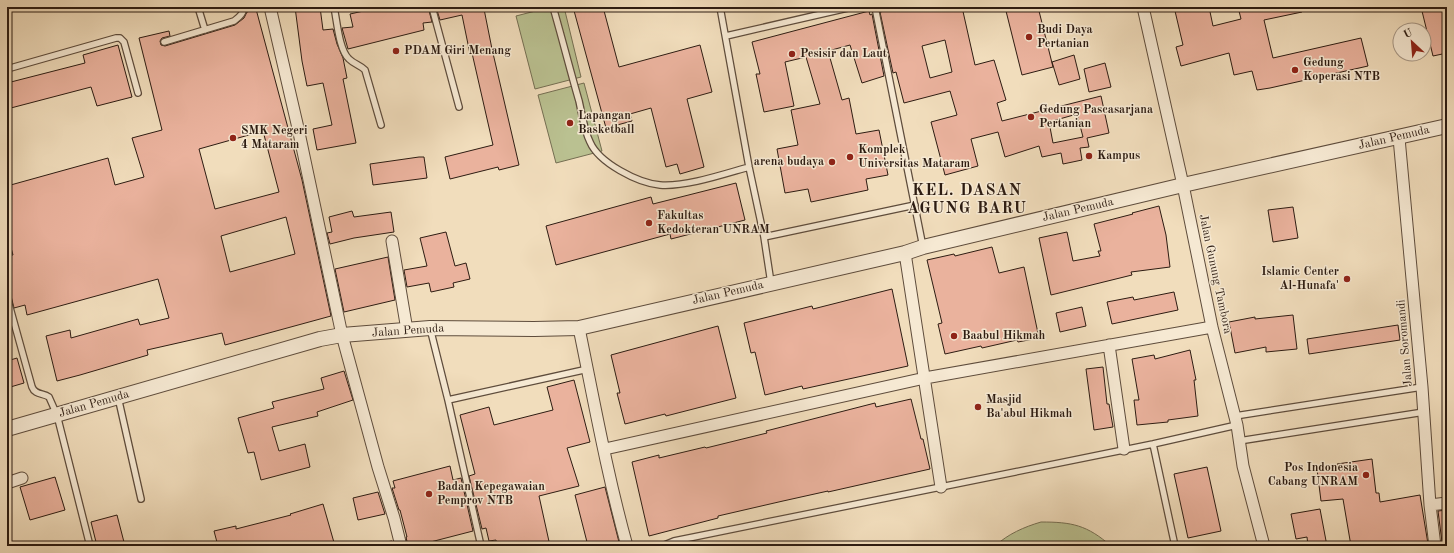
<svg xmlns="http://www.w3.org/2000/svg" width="1454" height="553" viewBox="0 0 1454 553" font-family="'Old Standard TT',serif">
  <rect width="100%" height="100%" fill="#f1ddbc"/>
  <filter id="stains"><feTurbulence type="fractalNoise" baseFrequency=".005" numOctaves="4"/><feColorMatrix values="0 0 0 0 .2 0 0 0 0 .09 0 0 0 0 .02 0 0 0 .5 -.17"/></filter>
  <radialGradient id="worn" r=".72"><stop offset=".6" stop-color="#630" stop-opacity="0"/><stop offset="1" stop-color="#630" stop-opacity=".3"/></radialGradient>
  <path fill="#bac191" stroke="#746e52" d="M551 7H564L581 77 535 89 516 16Z
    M584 83 602 151 556 163 538 95Z
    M1041 522C1072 522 1087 525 1111 546H995C1008 534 1024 527 1041 522Z"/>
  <path fill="#eab29d" stroke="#2d1c12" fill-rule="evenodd" d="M295 7H320L323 30 333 29 337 44 343 58 347 78 343 79 356 143 317 150 313 129 332 125 323 83 307 86 302 61Z
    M367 7H428L432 22 423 23 424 30 348 49 342 28 353 27 350 14 368 10Z
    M436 7H477L478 11 484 9 492 49 519 165 499 170 498 167 450 179 445 157 493 145 472 53 470 54 462 15 440 20Z
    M573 7H603L619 67 700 45 712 92 687 99 704 167 680 174 677 164 666 167 651 108 630 114 632 121 606 128Z
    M903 7H962L975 65 994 60 1006 100 997 103 1002 121 1101 96 1109 133 1087 138 1089 147 1080 148 1082 160 1063 164 1061 153 1042 157 1039 146 1005 157 998 132 971 139 978 166 945 175 931 122 957 115 950 91 904 103 896 72 893 73 880 12ZM945 40 952 72 930 78 922 46ZM1077 114 1083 137 1053 143 1049 122Z
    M1005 7H1038L1053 67 1022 75Z
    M1193 7H1209L1213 26 1241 19 1238 7H1301L1302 12 1264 20 1273 58 1361 38 1368 66 1270 88 1257 90 1252 71 1234 75 1229 53 1181 66 1176 47 1183 45 1175 11Z
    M1421 7H1447V53L1433 56Z
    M256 9 302 180 331 316 225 345 222 333 147 350 148 355 80 375 57 381 46 336 70 330 71 338 138 319 140 325 169 318 158 279 27 315 25 305 14 308 11 296 7 293V255H13L7 233V186L108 158 115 185 144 177 132 138 162 130 139 38 169 31 170 36 162 38 160 41 161 45 165 46 235 25 244 18 247 12ZM263 131 279 192 215 209 199 149ZM286 217 295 254 230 272 221 236Z
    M869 11 870 15 872 14 884 76 862 83 850 45 828 51 842 100 849 98 856 134 879 130 888 175 866 179 868 190 811 202 808 189 785 193 777 149 798 145 791 110 820 104 806 57 785 62 794 106 764 112 756 74H760L752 42Z
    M118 45 132 97 97 106 91 87 7 109V83L85 63 83 55Z
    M1074 55 1080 79 1059 85 1052 62Z
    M1105 63 1111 87 1089 92 1084 69Z
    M419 157H424L427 178 373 185 370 164Z
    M736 183 745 220 671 239 670 234 556 265 546 226 651 197 653 204Z
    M1159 206 1166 235 1170 267 1131 272 1132 275 1051 295 1039 238 1067 232 1073 261 1100 256 1098 251H1101L1094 224 1133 214 1132 213Z
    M1293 207 1298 238 1273 242 1268 210Z
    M352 211 354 217 391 212 394 232 354 238 330 244 327 233 332 232 329 217Z
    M446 232 455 266 466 263 470 279 453 283 454 287 431 292 429 283 407 287 404 270 427 266 420 238Z
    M992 247 999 273 1024 267 1039 338 1018 342 1017 340 982 348 981 346 945 354 938 324 942 323 927 260 954 254 955 256Z
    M388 257 395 300 344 312 335 269Z
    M892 289 908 366 803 389 802 386 765 395 755 352 751 353 744 323 812 306 813 309Z
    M1174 292 1178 310 1112 324 1107 302 1133 297 1134 300Z
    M1082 307 1086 326 1060 332 1056 313Z
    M1293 315 1297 349 1266 352V347L1235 353 1229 322 1255 317V319Z
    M1398 325 1400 340 1309 354 1307 339Z
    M718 326 736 398 666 416 665 414 625 424 617 393H620L611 355Z
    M1190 350 1196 380H1194L1198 416 1168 420V422L1137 425 1134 400H1139L1132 359 1154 355 1155 359Z
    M17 358 24 383 7 388V361Z
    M1103 367 1107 404H1109L1113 427 1094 430 1086 369Z
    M344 371 353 400 317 412 318 416 272 427 279 451 305 444 310 467 261 480 254 452 248 453 238 418 274 408 272 402 324 389 321 378Z
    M574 380 590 442 567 448 579 486 539 496 550 546H497L496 540 489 541 486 528 482 529 469 476 475 474 460 415 489 407 494 425 553 410 547 387Z
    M911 399 921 439H923L930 469 828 492V491L783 501 718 516V518L649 536 632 462 659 455V458L705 447 706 448 767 433 766 431 875 403 876 407Z
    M1372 459 1376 493H1379L1380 502 1420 495 1428 544 1418 546H1351L1343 499 1321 501 1317 469 1338 467 1337 464Z
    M450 466 453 480 461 478 473 531 415 546H408L406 537H407L400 510H399L392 488H395L393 481Z
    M1207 467 1221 531 1188 538 1174 474Z
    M55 477 65 510 30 520 20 487Z
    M605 487 620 546H588L575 495Z
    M378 492 385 514 358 520 353 498Z
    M323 504 335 546H218L214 531 236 526V529L291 515 290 514Z
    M1320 509 1327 546H1308L1307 537 1296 539 1291 514Z
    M1447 510V541L1442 542 1438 511Z
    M117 515 125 546H97L91 522Z
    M392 541 394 546H386V542Z"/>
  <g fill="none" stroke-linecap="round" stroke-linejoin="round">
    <g stroke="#5e4c3c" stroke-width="8">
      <path id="service" d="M198 7 205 30
        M334 7C337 21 339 50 349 59 354 64 360 65 365 70L381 125
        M432 7 459 107
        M553 7C562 38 570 70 579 101 582 114 584 130 590 142 599 163 638 183 660 185 686 187 724 174 749 167
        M720 7 749 167 764 237 771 283
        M875 7 923 247
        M726 36 852 7
        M164 42 234 21C239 17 244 14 243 7
        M7 69 116 38H120L124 42 138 93
        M764 237 915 205
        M7 297 32 387C35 395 43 393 49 397L57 415 90 546
        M430 328 448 400 588 369
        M118 397 141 499
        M448 400 481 546
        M1235 416 1422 387
        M1239 441 1424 412
        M1153 444 1175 546
        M662 546 674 541 1153 444 1237 425"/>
    </g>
    <g stroke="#5e4c3c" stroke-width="13">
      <path id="minor" d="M270 7 298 128 342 335 378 467 394 518 401 546
        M1143 7 1183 185 1212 327 1237 425 1243 466 1264 546
        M1399 138 1422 387 1430 505 1435 546
        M392 241 407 330
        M905 253 941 487
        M579 328C594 401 607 474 627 546
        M1109 345 1124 449
        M605 449 925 378 1212 327
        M7 483 22 478
        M1430 505 1447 503"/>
    </g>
    <g stroke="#5e4c3c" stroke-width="16">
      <path id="tertiary" d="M7 429 320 339 342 335 430 328 534 329 579 328 905 253 923 247 1183 185 1447 126"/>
    </g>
    <use href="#service" stroke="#f6e9d3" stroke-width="5.5"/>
    <use href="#minor" stroke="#f6e9d3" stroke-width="11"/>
    <use href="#tertiary" stroke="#f6e9d3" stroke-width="14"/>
  </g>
  <g fill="#8f2418" stroke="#f6e9d3" stroke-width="1.5">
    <circle cx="1029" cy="37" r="4"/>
    <circle cx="396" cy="51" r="4"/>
    <circle cx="792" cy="54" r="4"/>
    <circle cx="1295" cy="70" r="4"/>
    <circle cx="1031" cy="117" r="4"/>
    <circle cx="570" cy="123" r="4"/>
    <circle cx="233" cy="138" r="4"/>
    <circle cx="1089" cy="156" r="4"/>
    <circle cx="850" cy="157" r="4"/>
    <circle cx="832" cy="162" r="4"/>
    <circle cx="649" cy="223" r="4"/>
    <circle cx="1347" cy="279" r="4"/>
    <circle cx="954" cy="336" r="4"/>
    <circle cx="978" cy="407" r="4"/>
    <circle cx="1366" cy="475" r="4"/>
    <circle cx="429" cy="494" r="4"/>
  </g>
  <g text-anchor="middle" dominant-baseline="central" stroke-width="3" stroke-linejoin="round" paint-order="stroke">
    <g font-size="12" font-weight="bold" fill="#2d1c12" stroke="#f6e9d3" text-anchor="start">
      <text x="1037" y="30">Budi Daya<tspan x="1037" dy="14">Pertanian</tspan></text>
      <text x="404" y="51">PDAM Giri Menang</text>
      <text x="800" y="54">Pesisir dan Laut</text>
      <text x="1303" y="63">Gedung<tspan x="1303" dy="14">Koperasi NTB</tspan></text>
      <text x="1039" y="110">Gedung Pascasarjana<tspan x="1039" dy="14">Pertanian</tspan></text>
      <text x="578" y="116">Lapangan<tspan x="578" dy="14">Basketball</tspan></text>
      <text x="241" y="131">SMK Negeri<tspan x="241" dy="14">4 Mataram</tspan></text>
      <text x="858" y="150">Komplek<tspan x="858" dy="14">Universitas Mataram</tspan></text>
      <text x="1097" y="156">Kampus</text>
      <text x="824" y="162" text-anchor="end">arena budaya</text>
      <text x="657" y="216">Fakultas<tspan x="657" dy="14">Kedokteran UNRAM</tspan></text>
      <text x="1339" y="272" text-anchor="end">Islamic Center<tspan x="1339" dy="14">Al-Hunafa'</tspan></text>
      <text x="962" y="336">Baabul Hikmah</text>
      <text x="986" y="400">Masjid<tspan x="986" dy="14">Ba'abul Hikmah</tspan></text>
      <text x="1358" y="468" text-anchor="end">Pos Indonesia<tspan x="1358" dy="14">Cabang UNRAM</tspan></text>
      <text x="437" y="487">Badan Kepegawaian<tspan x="437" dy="14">Pemprov NTB</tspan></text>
    </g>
    <g font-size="12" fill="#2d1c12" stroke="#f6e9d3">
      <text transform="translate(1394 138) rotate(-13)">Jalan Pemuda</text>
      <text transform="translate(1078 210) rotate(-13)">Jalan Pemuda</text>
      <text transform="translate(1215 274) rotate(78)">Jalan Gunung Tambora</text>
      <text transform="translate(728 293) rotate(-13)">Jalan Pemuda</text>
      <text transform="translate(408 331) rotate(-4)">Jalan Pemuda</text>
      <text transform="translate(1405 343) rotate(-95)">Jalan Soromandi</text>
      <text transform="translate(94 404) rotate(-16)">Jalan Pemuda</text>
    </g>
    <g font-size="16" font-weight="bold" letter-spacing="1" fill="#2d1c12" stroke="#f6e9d3">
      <text x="967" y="191">KEL. DASAN<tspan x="967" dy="18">AGUNG BARU</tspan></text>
    </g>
  </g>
  <rect width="1454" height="553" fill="none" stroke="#f1ddbc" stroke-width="24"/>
  <rect x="8" y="8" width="1438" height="537" fill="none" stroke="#2d1c12" stroke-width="2"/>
  <rect x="12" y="12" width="1430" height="529" fill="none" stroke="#2d1c12"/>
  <g transform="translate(1412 42) rotate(334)"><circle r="19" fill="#f6e9d3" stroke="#a69786"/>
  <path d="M0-3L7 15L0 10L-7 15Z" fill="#8f2418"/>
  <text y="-6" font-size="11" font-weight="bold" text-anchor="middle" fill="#2d1c12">U</text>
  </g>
  <rect width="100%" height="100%" filter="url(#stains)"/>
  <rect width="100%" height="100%" fill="url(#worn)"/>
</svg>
